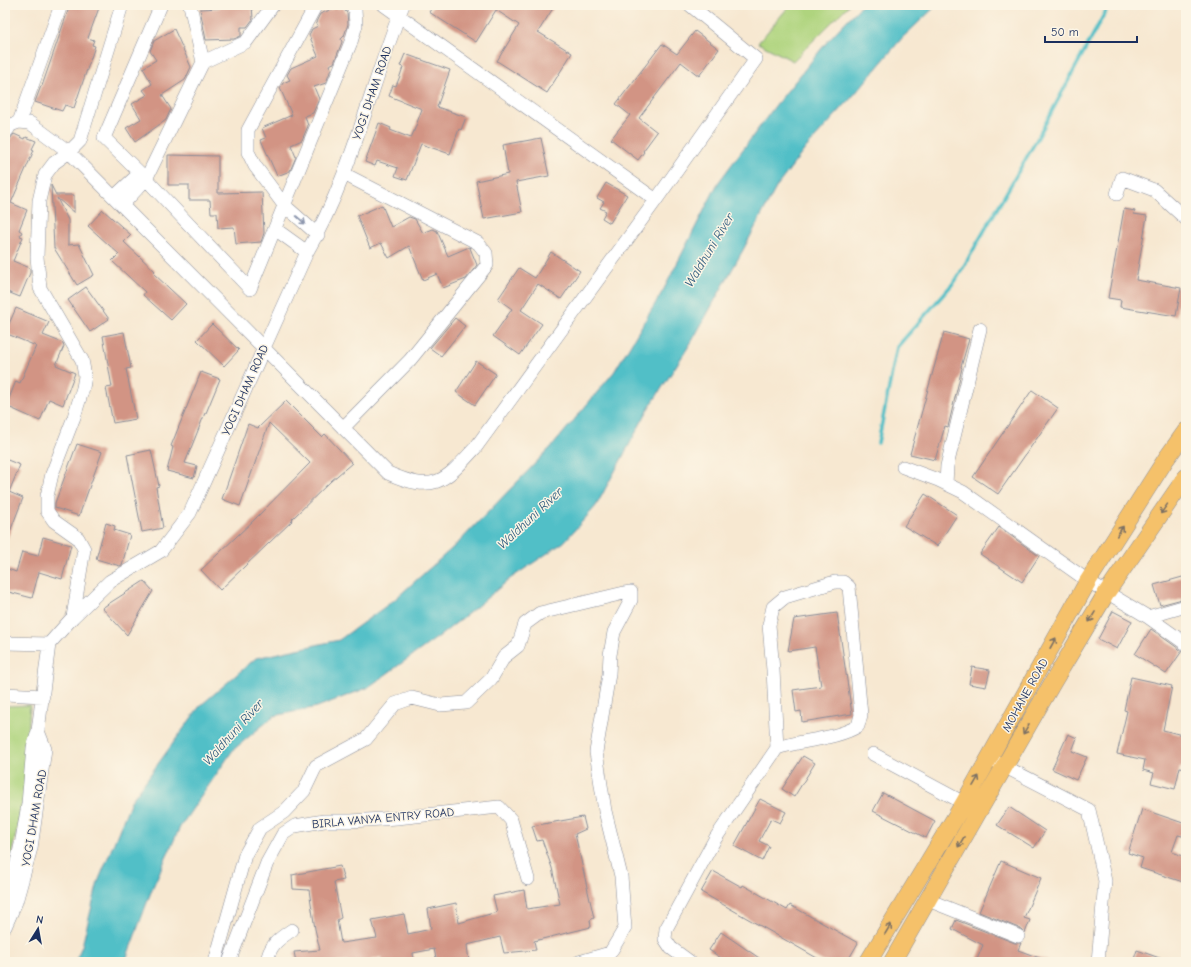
<svg xmlns="http://www.w3.org/2000/svg" width="1191" height="967" viewBox="0 0 1191 967" font-family="'Comic Neue',sans-serif">
  <rect width="100%" height="100%" fill="#fcf5e5"/>
  <filter id="ink" filterUnits="userSpaceOnUse"><feTurbulence type="fractalNoise" baseFrequency=".025" numOctaves="2"/><feDisplacementMap in="SourceGraphic" scale="8" xChannelSelector="R" yChannelSelector="G"/><feConvolveMatrix kernelMatrix="1 2 1 2 8 2 1 2 1" color-interpolation-filters="sRGB"/></filter>
  <filter id="wash" filterUnits="userSpaceOnUse"><feTurbulence type="fractalNoise" baseFrequency=".012" numOctaves="4" result="noise"/><feDisplacementMap in="SourceGraphic" scale="16" xChannelSelector="R" yChannelSelector="G"/><feGaussianBlur stdDeviation="0.9" result="paint"/><feColorMatrix in="noise" values="0 0 0 0 0 0 0 0 0 0 0 0 0 0 0 0 0 1.4 0 .05"/><feComposite in="paint" operator="in"/></filter>
  <g filter="url(#wash)">
    <rect width="100%" height="100%" fill="#f7e8d1"/>
    <path fill="#afd47e" stroke="#65826e" d="M790 5H849L793 61 758 43Z
      M30 705 24 800 9 864 5 862V706Z"/>
    <path fill="#51bfc7" stroke="#367792" d="M862 5H937L902 38 853 96 805 149 777 186 743 250 692 341 649 408 596 506 564 542 511 578 475 608 441 635 367 688 317 707 274 716 233 750 180 827 152 889 125 962H75L82 946 98 882 131 801 200 706 256 658 339 640 393 601 459 542 554 444 614 372 664 289 718 183 775 106 831 37Z"/>
    <g fill="none" stroke-linecap="round" stroke-linejoin="round">
      <path stroke="#51bfc7" stroke-width="3.5" d="M878 443 897 347 956 280 1036 141 1109 5"/>
    </g>
    <g id="blocks">
      <path fill="#d29484" d="M70 5H100L88 38 94 40 92 45 95 46 74 108 65 105 62 111 35 102 41 86H42Z
        M219 5H252L253 19 247 27H241V36L234 39 206 40 200 9 219 8Z
        M434 5H555L538 32 572 53 547 93 497 61 519 25 496 10 476 42 429 12Z
        M337 7 338 9 342 7 347 13 348 24 344 36 341 39 342 42 334 63 329 65 331 69 326 83 314 87 319 99 313 113 305 116 308 126 302 140 291 145 296 157 290 171 277 176 261 140 266 138 262 128 292 115 280 88 283 83 290 80 287 75 291 68 318 56 309 35 312 29 318 26 316 22 320 14Z
        M174 29 191 67 185 80 162 95 171 109 166 120 135 142 126 128 141 119 132 104 147 95 143 90 152 84 143 68 156 60 150 51 154 41Z
        M695 31 719 49 699 76 681 62 639 118 657 132 643 151 644 152 638 160 611 139 630 115 616 104 662 44 677 54Z
        M405 54 450 70 437 107 466 117 461 130 459 129 450 154 421 144 407 180 395 176 398 168 377 161 375 166 365 162 379 123 391 128 390 130 411 138 414 131 422 109 389 96 393 85 396 86 400 76 403 67 400 66Z
        M14 134 25 139 26 137 36 141 32 149 34 150 11 203 27 210 19 230 22 232 20 236 23 237 13 261 30 268V273L20 297 5 291V149L9 140Z
        M541 138 549 176 516 182 522 212 484 219 476 181 508 174 503 145Z
        M168 155 218 156V193L262 192 264 233 261 242 236 244 234 227 218 228 217 213H211L210 200H189V185H168Z
        M606 183 627 195 610 223 602 218 606 211 600 208 604 202 597 198Z
        M51 185 56 195H74V213L57 198 68 220V245L79 244 94 275 77 285 54 248Z
        M382 205 391 227 409 217 415 219 423 233 433 229 437 231 448 256 469 247 470 248 477 265 466 279 443 288 437 274 423 280 409 246 389 258 381 243 370 248 357 216Z
        M1124 209 1135 211 1134 214 1147 216 1136 280 1181 288 1176 316 1120 307 1121 300 1108 298Z
        M103 210 131 235 124 242 155 271 153 273 186 304 171 320 143 295 145 292 112 261 119 254 88 226Z
        M551 252 580 271 561 299 538 284 521 310 542 324 520 355 493 336 512 309 498 299 519 268 535 278Z
        M86 287 109 319 90 332 68 300Z
        M16 308 49 322 43 335 63 343 64 346 56 365 75 373 63 405 49 399 40 421 6 406 16 381 20 383 36 346 5 333Z
        M455 318 465 326 441 356 430 348Z
        M212 324 239 350 224 366 197 340Z
        M124 332 131 368 126 369 136 419 113 423 106 388 112 387 103 336Z
        M944 332 969 339 961 367 962 368 948 427 945 426 935 460 910 454Z
        M476 361 496 374 475 405 456 392Z
        M201 372 220 379 206 413H205L185 463 197 466 194 478 167 471 173 447 171 446Z
        M1032 390 1058 408 998 494 973 477Z
        M286 401 322 437 325 434 352 463 331 481 292 519 293 520 220 590 201 570 254 520 310 463 269 423 240 506 222 499 248 424 258 428Z
        M77 444 102 452 79 516 55 508V503Z
        M151 450 159 486 156 487 163 528 142 532 127 455Z
        M5 459 20 465 9 492 23 498 6 542Z
        M925 494 957 515 937 546 904 526Z
        M106 523 115 526 114 530 130 535 122 565 120 566 96 559Z
        M999 527 1039 556 1022 582 980 554Z
        M43 537 71 545 62 579 39 572 32 598 5 591V568L16 572 22 552 38 556Z
        M1186 576V598L1160 605 1154 585Z
        M144 581 153 591 127 635 102 608Z
        M1113 611 1132 621 1117 649 1098 639Z
        M837 613 852 714 802 722 801 711 796 712 793 690 821 686 815 647 788 651 794 619Z
        M1151 629 1182 651 1166 674 1135 654Z
        M972 667 990 670 986 687 969 684Z
        M1131 677 1172 686 1163 730 1186 736V768L1180 767 1175 789 1151 783 1154 773 1143 770 1145 760 1117 754 1127 711 1124 710Z
        M1068 734 1077 738 1072 751 1087 757 1076 780 1052 769Z
        M803 756 815 763 794 797 782 789Z
        M883 793 935 821 926 838 873 811Z
        M760 799 786 812 780 823 771 819 759 841 769 846 762 861 734 846Z
        M1009 807 1045 831 1034 848 997 825Z
        M1142 809 1186 824V837L1178 835 1172 852 1186 857V883L1140 868 1143 858 1128 853Z
        M583 817 586 829 575 834 594 918 590 920 591 927 534 941 536 950 504 953 500 937 467 945 469 962H437L434 949 413 953 414 962H382L381 957 366 962H296L294 952 320 950 315 929 309 890 293 889 292 875 340 866 344 880 334 882 341 918 337 920 341 943 377 938 372 920 404 914 408 934 431 929 428 909 456 903 459 923 497 912 493 896 524 890 527 909 560 904 552 868 542 840 537 841 532 826Z
        M1001 861 1041 878 1024 918 1030 920 1025 933 1021 929 979 912Z
        M713 871 742 887 743 885 787 910 790 905 858 943 847 962H824L701 892Z
        M956 920 1015 943H1021L1018 950 1048 961V962H976L983 945 952 929Z
        M721 932 765 962H727L709 950Z
        M1137 950 1168 961V962H1133Z"/>
    </g>
  </g>
  <g filter="url(#ink)">
    <use href="#blocks" fill-opacity="0" stroke="#898c98" stroke-width="1"/>
    <g fill="none" stroke-linecap="round" stroke-linejoin="round">
      <g stroke="#898c98" stroke-width="14">
        <path id="minor" d="M190 5 203 62
          M273 5 246 42 203 62 146 179 250 289 351 42 356 25 355 9 350 5
          M316 5 248 130V152L255 166 284 205 318 235
          M384 5 656 200
          M19 122 61 5
          M5 133 11 125 19 122 30 123 69 152 388 473C435 494 444 482 476 447L656 200 756 59 690 5
          M1117 194 1122 178 1154 190 1186 219
          M114 197 140 173
          M122 205 146 179 104 138 161 5
          M275 229 307 252
          M343 428 410 360 487 265 486 253 478 243 344 174
          M903 467 938 480 963 492 1088 581 1148 617 1186 644
          M946 483 947 466 980 329
          M73 617 84 549 78 538 54 521 47 511V496L52 474 74 417 83 388 85 376 82 360 40 288 37 257 39 201 45 175 54 163 69 152 80 141 122 5
          M1148 617 1186 606
          M5 643 49 644
          M5 694 43 696
          M873 754 964 803
          M996 762 1089 810 1105 881 1098 962
          M5 900 15 871 22 840 28 804 33 748 38 731 49 644 73 617 110 581 161 551 190 513 307 252C351 177 371 85 403 5
          M928 900 1018 936
          M5 927 16 902 31 848 45 749 38 731
          M215 962 245 855 260 828 284 812 304 791 316 766 366 739 395 704 412 698 440 705 466 703 491 679 504 657 518 646 525 624 540 613 624 593 631 592V600L614 632 610 655 609 674 596 752 605 811 621 876 625 928 610 953 579 962
          M229 962 267 863 283 834 295 826 324 821H351L397 818 499 807 511 820 528 879
          M267 962C269 945 280 938 292 930
          M690 962 671 948 665 939 666 929 715 839 777 748 773 670 769 625 773 607 785 597 835 582H843L849 587 861 715 858 726C837 739 802 740 777 748"/>
      </g>
      <g stroke="#898c98" stroke-width="18">
        <path id="major" d="M868 962 964 803 1088 581 1166 459 1186 431
          M892 962 1053 682 1107 592 1186 477"/>
      </g>
      <use href="#minor" stroke="#fff" stroke-width="13"/>
      <use href="#major" stroke="#f5c16b" stroke-width="17"/>
    </g>
    <defs><path id="oneway-shaft" d="M-6 0H5M1.5-3L5.5 0L1.5 3" fill="none" stroke-width="1.6" stroke-linecap="round" stroke-linejoin="round"/></defs>
    <use stroke="#8d97ae" href="#oneway-shaft" transform="translate(301 220) rotate(41)"/>
    <g stroke="#7d7164">
      <use href="#oneway-shaft" transform="translate(1164 509) rotate(125)"/>
      <use href="#oneway-shaft" transform="translate(1120 531) rotate(-57)"/>
      <use href="#oneway-shaft" transform="translate(1092 617) rotate(121)"/>
      <use href="#oneway-shaft" transform="translate(1053 643) rotate(-61)"/>
      <use href="#oneway-shaft" transform="translate(1026 729) rotate(120)"/>
      <use href="#oneway-shaft" transform="translate(976 781) rotate(-60)"/>
      <use href="#oneway-shaft" transform="translate(961 842) rotate(120)"/>
      <use href="#oneway-shaft" transform="translate(888 929) rotate(-59)"/>
    </g>
  </g>
  <g text-anchor="middle" dominant-baseline="central" stroke-width="3" stroke-linejoin="round" paint-order="stroke">
    <g font-size="12" fill="#1b2f5e" stroke="#fcf5e5">
      <text transform="translate(372 93) rotate(-71)">YOGI DHAM ROAD</text>
      <text transform="translate(245 390) rotate(-66)">YOGI DHAM ROAD</text>
      <text transform="translate(1025 695) rotate(-61)">MOHANE ROAD</text>
      <text transform="translate(34 818) rotate(-80)">YOGI DHAM ROAD</text>
      <text transform="translate(383 818) rotate(-5)">BIRLA VANYA ENTRY ROAD</text>
    </g>
    <g font-size="13" font-style="italic" fill="#2b5a7e" stroke="#fcf5e5">
      <text transform="translate(709 250) rotate(-59)">Waldhuni River</text>
      <text transform="translate(530 518) rotate(-43)">Waldhuni River</text>
      <text transform="translate(233 732) rotate(-48)">Waldhuni River</text>
    </g>
  </g>
  <rect width="1191" height="967" fill="none" stroke="#fcf5e5" stroke-width="20"/>
  <g transform="translate(38 929) rotate(11)" stroke="#fcf5e5" stroke-width="3" paint-order="stroke">
  <path d="M0-3L7 15L0 10L-7 15Z" fill="#1b2f5e"/>
  <text y="-6" font-size="11" font-weight="bold" text-anchor="middle" fill="#1b2f5e">N</text>
  </g>
  <path d="M1045 36v6h92v-6" fill="none" stroke="#1b2f5e" stroke-width="2"/>
  <text x="1051" y="36" font-size="12" fill="#1b2f5e" stroke="#fcf5e5" stroke-width="3" paint-order="stroke">50 m</text>
</svg>
